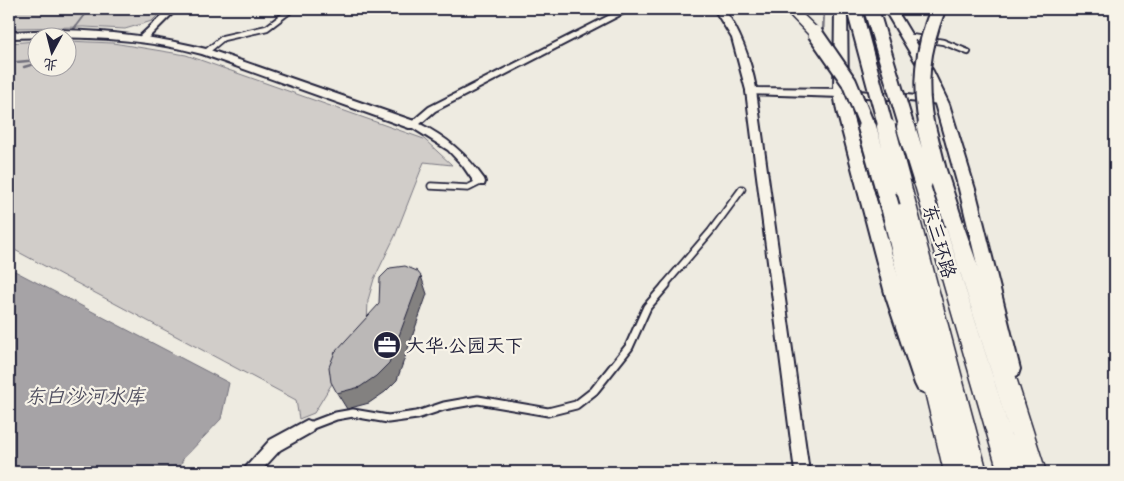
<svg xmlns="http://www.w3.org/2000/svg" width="1124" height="481" viewBox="0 0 1124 481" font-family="'Patrick Hand','LXGW WenKai TC',sans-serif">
  <rect width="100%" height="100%" fill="#eeebe1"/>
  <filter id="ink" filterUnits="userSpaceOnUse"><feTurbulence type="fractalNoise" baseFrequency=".02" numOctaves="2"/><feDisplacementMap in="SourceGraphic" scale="10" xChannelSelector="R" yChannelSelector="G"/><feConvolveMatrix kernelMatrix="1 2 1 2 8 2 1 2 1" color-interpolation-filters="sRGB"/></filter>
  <g filter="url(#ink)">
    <path fill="#d1cdc9" stroke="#7a7882" d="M15 9H164L152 21 125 29 84 27 9 28V11Z
      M37 41 38 68H68V41L113 43 186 55 424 139 452 165 424 162 395 236 374 279 368 300 367 326 314 413 299 419 296 400 9 247V43Z"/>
    <path fill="#a6a3a6" stroke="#716f7b" d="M9 268 229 383 221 419 183 459 178 472H9Z"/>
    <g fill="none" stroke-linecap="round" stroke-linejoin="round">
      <path stroke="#716f7b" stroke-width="2.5" d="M823 34 824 9
        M67 38 89 9
        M17 62 38 60
        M24 67 38 63"/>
      <g stroke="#22223b" stroke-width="8">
        <path id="service-far2" d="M905 36 943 42 968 52
          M206 52 223 38 267 28 292 9"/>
      </g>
      <g stroke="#22223b" stroke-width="9">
        <path id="service-far1" d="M431 186 468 188 480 182
          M664 286 711 231 742 189"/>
      </g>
      <g stroke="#22223b" stroke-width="11">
        <path id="service" d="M307 427 336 416 353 413 388 419 417 415 444 406 478 400 548 412 576 405 594 391 629 347 647 307 666 285"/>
      </g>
      <g stroke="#22223b" stroke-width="4">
        <path id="minor" d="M169 9H177L146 40H140V36Z
          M622 9H632L435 111 420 124C447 137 467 155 484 179L485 182 484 185H476L463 166 448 150 408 125 429 107Z
          M751 88 756 91 809 472H795L746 91Z
          M847 90 941 98 946 101 941 104 844 95V91Z
          M307 420 312 422 314 427 312 432 280 450 260 472H244L246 467 270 440Z"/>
      </g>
      <g stroke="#22223b" stroke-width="4">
        <path id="tertiary" d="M714 9H724C741 33 750 58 756 88L841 89 847 93 841 97 747 94 732 38Z
          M59 30C110 31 160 37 210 50L417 122 419 125 417 128H409L202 54C138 37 75 36 9 38V32Z"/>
      </g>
      <g stroke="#22223b" stroke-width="4">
        <path id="secondary" d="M835 9H847L848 93 851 111 904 297 935 384 932 390 925 393 918 390 915 384 886 297 837 111 834 93Z
          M884 9H896L933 71 949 104 975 189 1020 369 1018 375 1011 378 1004 375 1002 369 959 189 935 104 921 71Z"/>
      </g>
      <g stroke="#22223b" stroke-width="3">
        <path id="trunk" d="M784 9H797L822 33 820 36H810Z
          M923 176 929 178 932 182 1016 451 945 224 948 219 954 217 960 219 963 224 1007 349 1046 472H998L914 182 917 178Z
          M902 180 908 181 911 186 987 472H944L881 207 884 202 890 200 896 202 898 205 893 186 896 181Z"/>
      </g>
      <use href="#service-far2" stroke="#f7f3e8" stroke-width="4.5"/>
      <use href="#service-far1" stroke="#f7f3e8" stroke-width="5.5"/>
      <use href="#service" stroke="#f7f3e8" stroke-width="7"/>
      <use href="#minor" fill="#f7f3e8" fill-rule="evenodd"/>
      <use href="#tertiary" fill="#f7f3e8" fill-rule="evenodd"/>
      <use href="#secondary" fill="#f7f3e8" fill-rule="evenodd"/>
      <use href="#trunk" fill="#f7f3e8" fill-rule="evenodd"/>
      <g stroke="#22223b" stroke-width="18" stroke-linecap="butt">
        <path id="trunk-bridge-far1" d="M854 9 886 128
          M871 9 907 128
          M815 33 849 82 868 128
          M927 128C918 85 922 50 938 9"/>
      </g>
      <g stroke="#22223b" stroke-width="22" stroke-linecap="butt">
        <path id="trunk-bridge" d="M867 127 890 207
          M886 127 902 186
          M906 127 923 182
          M926 127 937 171 954 224"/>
      </g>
      <use href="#trunk-bridge-far1" stroke="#f7f3e8" stroke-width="14"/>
      <use href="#trunk-bridge" stroke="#f7f3e8" stroke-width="18"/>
    </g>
    <path fill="#a19e9d" stroke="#22223b" d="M1115 131V160L1112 150 1111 135Z"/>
    <path fill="#838180" stroke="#22223b" d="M421 276 427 294 397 380 385 392 369 403 347 409 337 393Z"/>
    <path fill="#bbb8b7" stroke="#22223b" d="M405 266 417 271 421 276 389 363 376 376 360 387 337 393 331 382 329 367 335 352 379 304 380 278 390 268Z"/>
  </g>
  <defs>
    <g id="office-disc" transform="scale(1.4375)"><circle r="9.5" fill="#22223b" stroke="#f7f3e8"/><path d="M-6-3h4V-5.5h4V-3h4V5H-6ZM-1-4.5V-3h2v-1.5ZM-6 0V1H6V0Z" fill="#fff"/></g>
  </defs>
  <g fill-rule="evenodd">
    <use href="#office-disc" x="387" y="345"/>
  </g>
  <g text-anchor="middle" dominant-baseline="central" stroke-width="4.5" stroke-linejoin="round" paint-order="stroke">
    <g font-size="19" fill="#22223b" stroke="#f7f3e8">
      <text transform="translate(940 241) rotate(74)">东三环路</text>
    </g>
    <g font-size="19" fill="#22223b" stroke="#f7f3e8" text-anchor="start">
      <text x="406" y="345">大华·公园天下</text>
    </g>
    <g font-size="20" font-style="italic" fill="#504f60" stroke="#f7f3e8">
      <text x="85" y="395">东白沙河水库</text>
    </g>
  </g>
  <rect width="1124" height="481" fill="none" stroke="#f7f3e8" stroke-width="30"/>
  <rect x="15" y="15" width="1094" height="451" fill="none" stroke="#22223b" stroke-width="2" filter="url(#ink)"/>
  <g transform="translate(52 52) rotate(187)"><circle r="24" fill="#f7f3e8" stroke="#a29fa3"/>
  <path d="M0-4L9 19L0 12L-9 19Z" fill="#22223b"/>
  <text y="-8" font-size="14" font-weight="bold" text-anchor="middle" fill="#22223b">北</text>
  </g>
</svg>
